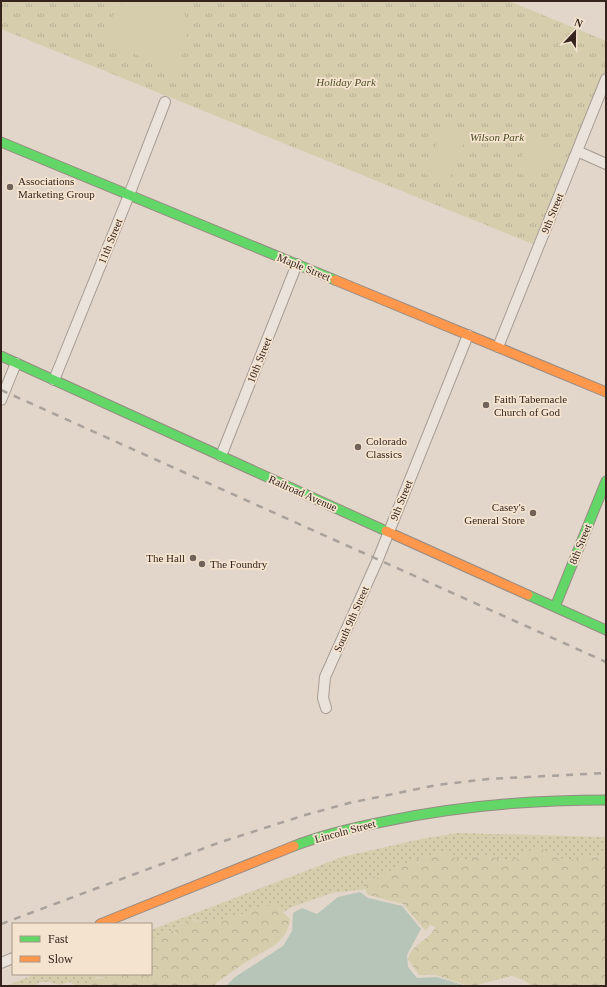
<svg xmlns="http://www.w3.org/2000/svg" width="607" height="987" viewBox="0 0 607 987" font-family="'Times New Roman',serif">
  <defs>
    <pattern id="grass-dots" width="8" height="8" patternUnits="userSpaceOnUse"><rect width="8" height="8" fill="#d5cdac"/><path d="M2 2h.1M6 6h.1" fill="none" stroke="#b7b094" stroke-width="1.8" stroke-linecap="round"/></pattern>
    <pattern id="forest-crowns" width="20" height="18" patternUnits="userSpaceOnUse"><rect width="20" height="18" fill="#d5cdac"/><path d="M2 6a3 3 0 1 1 6 0M12 15a3 3 0 1 1 6 0" fill="none" stroke="#b7b094"/></pattern>
    <pattern id="park-tufts" width="24" height="20" patternUnits="userSpaceOnUse"><rect width="24" height="20" fill="#d5cdac"/><path d="M3 7l-1-3M5 7V3M7 7l1-3M15 17l-1-3M17 17v-4M19 17l1-3" fill="none" stroke="#b7b094"/></pattern>
  </defs>
  <rect width="100%" height="100%" fill="#e2d6ca"/>
  <path fill="url(#grass-dots)" d="M458 833 606 837V857L584 856 571 860H565L540 848 523 854 518 858 505 861 486 855 468 859H456L444 852 418 859 395 868 379 878 366 879 363 885 365 889 332 893 292 907 283 912 276 905 272 904 254 908 246 914 233 915 222 921 209 919 200 922 194 919 185 922 178 929 151 939V930L342 857 421 839Z
    M36 974H113V976L107 978 97 977 87 984V986H77L70 982 60 985 50 982H41L33 986H5Z"/>
  <path fill="url(#forest-crowns)" d="M534 848H540L565 860H571L584 856 606 857V986H532L524 980 512 976 473 986H468L436 975H419L408 959C412 944 431 939 435 927L430 925 426 931 403 904 368 895 363 885 366 879 379 878 395 868 418 859 444 852 456 859H468L486 855 505 861 518 858 523 854Z
    M272 904 276 905 290 919C287 943 269 948 251 959 239 967 226 975 215 984V986H87L90 979 107 978 113 976V974H151V939L178 929 185 922 191 919 200 922 209 919 222 921 233 915 246 914 254 908Z"/>
  <path fill="url(#park-tufts)" d="M1 1H509L606 41V79L538 246 1 29Z"/>
  <path fill="#d5cdac" d="M125 1H181C190 27 188 52 172 75L104 37 103 29Z
    M443 128 466 138 448 183 425 174Z
    M530 137 552 146 538 181 516 172Z"/>
  <path fill="#b6c5b8" d="M360 892 368 898 402 906 421 929 407 955 408 967 417 978 437 977 466 986H226L235 977 283 946 292 931 293 913 302 908 317 914 338 897Z"/>
  <g fill="none" stroke-linecap="round" stroke-linejoin="round">
    <g stroke="#a79c94" stroke-width="12">
      <path id="street" d="M577 151 606 164
        M498 347 606 79
        M54 380 129 195 165 102
        M1 400 16 363
        M221 456 297 264
        M326 708 323 698 325 677 378 559 468 335
        M1 963 13 958"/>
    </g>
    <g stroke="#968b84" stroke-width="11">
      <path id="fast" d="M1 142 335 280
        M1 356 386 531
        M528 595 606 630
        M555 607 606 481
        M294 846C322 835 352 828 382 822 456 806 531 800 606 800"/>
    </g>
    <g stroke="#968b84" stroke-width="11">
      <path id="slow" d="M335 280 606 392
        M386 531 528 595
        M100 924 294 846"/>
    </g>
    <use href="#street" stroke="#eae3db" stroke-width="10"/>
    <use href="#fast" stroke="#63d668" stroke-width="9"/>
    <use href="#slow" stroke="#ff974d" stroke-width="9"/>
    <path stroke="#a9a29c" stroke-width="2.5" stroke-dasharray="7 7" stroke-linecap="butt" d="M1 390 606 662
      M1 924 218 843 305 815 349 803 437 785 488 779 606 773"/>
  </g>
  <g fill="#71625a" stroke="#f4e3cf" stroke-width="1.5">
    <circle cx="10" cy="187" r="4"/>
    <circle cx="486" cy="405" r="4"/>
    <circle cx="358" cy="447" r="4"/>
    <circle cx="533" cy="513" r="4"/>
    <circle cx="193" cy="558" r="4"/>
    <circle cx="202" cy="564" r="4"/>
  </g>
  <g text-anchor="middle" dominant-baseline="central" stroke-width="3.5" stroke-linejoin="round" paint-order="stroke">
    <g font-size="11" font-style="italic" fill="#4d5024" stroke="#f4e3cf">
      <text x="346" y="82">Holiday Park</text>
      <text x="497" y="137">Wilson Park</text>
    </g>
    <g font-size="11" fill="#34241d" stroke="#f4e3cf" text-anchor="start">
      <text x="18" y="181">Associations<tspan x="18" dy="13">Marketing Group</tspan></text>
      <text x="494" y="399">Faith Tabernacle<tspan x="494" dy="13">Church of God</tspan></text>
      <text x="366" y="441">Colorado<tspan x="366" dy="13">Classics</tspan></text>
      <text x="525" y="507" text-anchor="end">Casey's<tspan x="525" dy="13">General Store</tspan></text>
      <text x="185" y="558" text-anchor="end">The Hall</text>
      <text x="210" y="564">The Foundry</text>
    </g>
    <g font-size="11" fill="#34241d" stroke="#f4e3cf">
      <text transform="translate(552 213) rotate(-68)">9th Street</text>
      <text transform="translate(110 241) rotate(-68)">11th Street</text>
      <text transform="translate(304 267) rotate(22)">Maple Street</text>
      <text transform="translate(259 360) rotate(-68)">10th Street</text>
      <text transform="translate(303 493) rotate(24)">Railroad Avenue</text>
      <text transform="translate(401 500) rotate(-68)">9th Street</text>
      <text transform="translate(580 544) rotate(-68)">8th Street</text>
      <text transform="translate(351 619) rotate(-66)">South 9th Street</text>
      <text transform="translate(345 831) rotate(-15)">Lincoln Street</text>
    </g>
  </g>
  <rect width="607" height="987" fill="none" stroke="#34241d" stroke-width="4"/>
  <rect x="12" y="923" width="140" height="52" fill="#f4e3cf" stroke="#a79788"/>
  <rect x="20" y="936" width="20" height="6" fill="#63d668" stroke="#a79788"/>
  <text x="48" y="943" font-size="12" fill="#34241d">Fast</text>
  <rect x="20" y="956" width="20" height="6" fill="#ff974d" stroke="#a79788"/>
  <text x="48" y="963" font-size="12" fill="#34241d">Slow</text>
  <g transform="translate(575 32) rotate(22)" stroke="#f4e3cf" stroke-width="3" paint-order="stroke">
  <path d="M0-3L7 15L0 10L-7 15Z" fill="#34241d"/>
  <text y="-6" font-size="11" font-weight="bold" text-anchor="middle" fill="#34241d">N</text>
  </g>
</svg>
